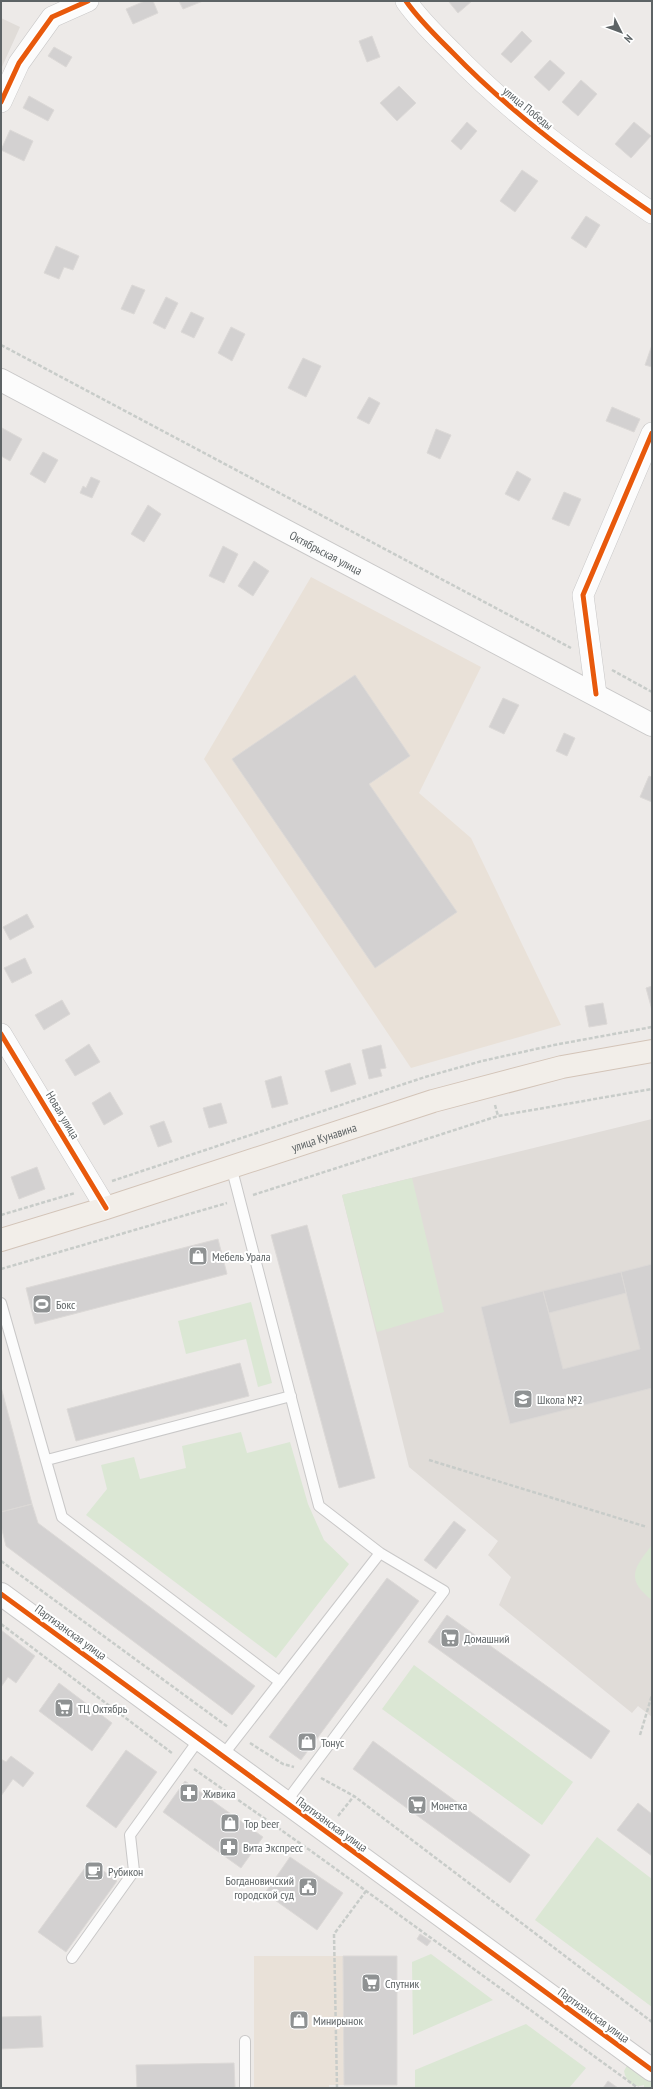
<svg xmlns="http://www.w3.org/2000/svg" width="653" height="2089" viewBox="0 0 653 2089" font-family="'PT Sans Narrow',sans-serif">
  <rect width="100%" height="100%" fill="#edeae8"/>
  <path fill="#e9e1d8" d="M311 577 481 667 419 793 471 838 561 1025 411 1068 204 759Z
    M254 1956H343L344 2085H329V2088H254Z"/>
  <path fill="#e0dcd8" d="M1 18 20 27 1 69Z
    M652 1119V1717L638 1706 632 1713 499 1605 511 1577 488 1555 498 1541 409 1467 342 1195Z"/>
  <path fill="#dbe7d4" d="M412 1178 444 1312 377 1332 342 1195Z
    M251 1302 272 1383 258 1387 246 1339 186 1354 178 1321Z
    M241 1432 247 1453 290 1442 308 1504 324 1540 349 1564 276 1658 86 1515 107 1489 101 1465 134 1457 140 1479 186 1468 182 1446Z
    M652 1545V1600C625 1579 634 1568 652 1545Z
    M414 1665 573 1782 542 1825 382 1709Z
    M597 1837 652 1879V2007L535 1920Z
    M431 1954 493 2000 413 2035 412 1962Z
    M526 2024 586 2068 569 2088H415V2070Z
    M630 2060 652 2067V2088H644V2085C633 2089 626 2082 624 2071Z"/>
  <path fill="#d3d1d1" stroke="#dcd9d7" d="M145 1H153L158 13 133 24 126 9Z
    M179 1H203L183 9Z
    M450 1H472L458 13 449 2Z
    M522 31 532 41 511 63 501 54Z
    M372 36 380 57 367 62 359 41Z
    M54 47 72 57 66 67 48 56Z
    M550 60 565 73 549 91 534 77Z
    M581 80 597 94 578 116 562 102Z
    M399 86 416 103 397 121 380 103Z
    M29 96 54 110 48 121 23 108Z
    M467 122 477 131 461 150 451 141Z
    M634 122 651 136 631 158 615 144Z
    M10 130 33 141 24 161 1 150Z
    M522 170 538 181 515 212 500 201Z
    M586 216 600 225 586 248 571 238Z
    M56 246 79 256 73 270 64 267 59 279 44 273Z
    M132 285 145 290 134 314 121 309Z
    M166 297 178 303 165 329 153 323Z
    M191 312 204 318 194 338 181 332Z
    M231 327 245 334 232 361 218 353Z
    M652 345V367L645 365Z
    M303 358 321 366 306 397 288 388Z
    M369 397 380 403 369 424 357 418Z
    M612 407 640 419 634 432 606 421Z
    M2 428 22 439 10 461 1 456Z
    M436 429 451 435 440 459 427 453Z
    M43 452 58 460 45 483 30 474Z
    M517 471 531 479 519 501 505 494Z
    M91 477 100 481 92 498 80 493 83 486 86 488Z
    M564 492 581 499 569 526 552 519Z
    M148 505 161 514 144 542 131 534Z
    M223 546 238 554 224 583 209 576Z
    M254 561 269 571 253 596 238 586Z
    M355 675 410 756 369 784 457 912 375 968 232 759Z
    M503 698 519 705 504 734 489 727Z
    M564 733 575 738 567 756 556 751Z
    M649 776 652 777V802L640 797Z
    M27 914 34 927 10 940 3 927Z
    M25 958 32 973 12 983 4 968Z
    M652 986V1010L646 988Z
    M62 1000 70 1014 44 1030 35 1015Z
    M603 1003 607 1024 589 1027 585 1006Z
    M89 1044 100 1062 75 1076 65 1060Z
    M381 1045 386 1068 380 1069 382 1076 369 1079 362 1050Z
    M350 1063 356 1084 331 1092 325 1071Z
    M281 1076 288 1104 272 1108 265 1081Z
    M110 1092 123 1114 104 1125 92 1103Z
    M221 1103 227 1123 209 1128 203 1108Z
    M164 1121 172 1142 158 1147 150 1126Z
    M37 1167 45 1189 19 1199 11 1177Z
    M307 1225 375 1478 339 1488 271 1235Z
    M218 1239 227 1274 35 1324 26 1288Z
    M652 1264V1388L510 1424 481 1307 543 1291 563 1369 640 1349 621 1272Z
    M621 1272 626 1293 549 1313 543 1291Z
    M240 1363 249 1396 76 1441 67 1409Z
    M1 1387 32 1504 1 1512Z
    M32 1504 38 1523 255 1686 232 1715 6 1546 1 1526V1512Z
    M454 1521 466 1530 436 1569 424 1560Z
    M387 1578 419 1601 301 1760 269 1737Z
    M447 1615 610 1731 591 1759 428 1642Z
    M1 1630 35 1656 16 1683 8 1677 1 1687Z
    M59 1683 112 1723 92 1751 39 1711Z
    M373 1741 530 1855 510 1883 353 1769Z
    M126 1750 157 1772 116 1828 86 1806Z
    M11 1756 34 1773 23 1787 13 1779 1 1796V1759L6 1762Z
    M185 1781 263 1837 241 1868 163 1812Z
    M638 1803 652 1814V1856L617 1830Z
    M290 1857 343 1893 317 1930 265 1893Z
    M90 1861 117 1881 66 1952 38 1932Z
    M420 1934 431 1941 427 1946 417 1939Z
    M343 1956H397V2085H344Z
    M41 2016 43 2047 1 2049V2017Z
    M234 2063 235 2088H137L136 2065Z
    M608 2081 618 2088H603Z"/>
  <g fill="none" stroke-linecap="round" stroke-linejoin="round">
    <g stroke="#c9c8c8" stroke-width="12">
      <path id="service" d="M231 1166 319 1506 380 1553 444 1591 286 1802
        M1 1303 62 1517 280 1682
        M47 1460 291 1396
        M223 1755 380 1553
        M72 1958 134 1871 130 1835 200 1738
        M245 2088V2041"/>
    </g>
    <g stroke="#c9c8c8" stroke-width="22">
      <path id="minor" d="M406 1C419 20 436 36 453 53 512 114 582 165 652 213
        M1 102 19 63 52 17 88 1
        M596 694 583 595 652 433
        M1 1034 106 1208"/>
    </g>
    <g stroke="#c9c8c8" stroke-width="24">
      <path id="tertiary" d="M1 1594 652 2070"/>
    </g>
    <g stroke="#c9c8c8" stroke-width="24">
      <g id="secondary">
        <path id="s1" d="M1 380 652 725"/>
      </g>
    </g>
    <g stroke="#d3c4b8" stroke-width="24">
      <g id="primary">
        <path id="s2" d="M1 1240 106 1208 433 1101 562 1067 652 1051"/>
      </g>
    </g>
    <path stroke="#c8ccc9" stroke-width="2.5" stroke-dasharray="4 2" stroke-linecap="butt" d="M1 345 571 648
      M612 670 652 692
      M495 1105 498 1116
      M112 1181 425 1077 482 1061 554 1045 652 1027
      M253 1195 498 1116 652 1089
      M1 1215 75 1193
      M1 1269 227 1203
      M429 1460 647 1527
      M1 1561 228 1727
      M1 1624 172 1753
      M640 1735 652 1695
      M250 1743 283 1764 294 1767
      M194 1769 311 1851 638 2088
      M321 1778 354 1796 652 2022
      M338 1816 354 1796
      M337 2088 334 1934 366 1891"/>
    <use href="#service" stroke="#fcfcfc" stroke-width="10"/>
    <use href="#minor" stroke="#fcfcfc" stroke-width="21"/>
    <use href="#tertiary" stroke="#fcfcfc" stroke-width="22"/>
    <use href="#secondary" stroke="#fcfcfc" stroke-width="22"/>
    <use href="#primary" stroke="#f2eee9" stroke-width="22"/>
    <g stroke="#fff" stroke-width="8">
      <path id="cycleway" d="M406 1C419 20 436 36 453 53 512 114 582 165 652 213
        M1 102 19 63 52 17 88 1
        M596 694 583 595 652 433
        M1 1034 106 1208
        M1 1594 652 2070"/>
    </g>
    <use href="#cycleway" stroke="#e8590c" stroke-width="5"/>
  </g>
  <defs>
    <g id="shop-square" transform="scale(1)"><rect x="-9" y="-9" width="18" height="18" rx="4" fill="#8f9293" stroke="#fff"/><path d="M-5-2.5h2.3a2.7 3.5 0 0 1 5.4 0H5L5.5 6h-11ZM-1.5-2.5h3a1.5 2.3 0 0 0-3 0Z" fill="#fff"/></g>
    <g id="stadium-square" transform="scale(1)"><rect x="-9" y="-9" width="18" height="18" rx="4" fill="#8f9293" stroke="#fff"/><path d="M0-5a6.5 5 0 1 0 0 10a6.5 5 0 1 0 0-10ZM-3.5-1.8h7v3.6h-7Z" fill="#fff"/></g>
    <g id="school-square" transform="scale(1)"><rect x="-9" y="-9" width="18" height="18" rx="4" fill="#8f9293" stroke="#fff"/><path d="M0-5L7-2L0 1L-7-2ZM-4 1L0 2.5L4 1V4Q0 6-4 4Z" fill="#fff"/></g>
    <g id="supermarket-square" transform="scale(1)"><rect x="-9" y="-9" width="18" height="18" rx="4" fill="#8f9293" stroke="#fff"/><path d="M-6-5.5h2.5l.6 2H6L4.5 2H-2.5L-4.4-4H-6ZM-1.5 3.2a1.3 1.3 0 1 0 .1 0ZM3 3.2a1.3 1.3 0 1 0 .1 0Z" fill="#fff"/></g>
    <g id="pharmacy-square" transform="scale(1)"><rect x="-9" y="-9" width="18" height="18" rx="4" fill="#8f9293" stroke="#fff"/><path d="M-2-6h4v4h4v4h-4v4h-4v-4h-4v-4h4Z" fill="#fff"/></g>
    <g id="cafe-square" transform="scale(1)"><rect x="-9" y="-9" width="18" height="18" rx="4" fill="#8f9293" stroke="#fff"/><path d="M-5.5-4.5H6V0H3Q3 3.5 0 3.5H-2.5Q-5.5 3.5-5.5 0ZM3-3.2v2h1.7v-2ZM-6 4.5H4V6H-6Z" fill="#fff"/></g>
    <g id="civic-square" transform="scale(1)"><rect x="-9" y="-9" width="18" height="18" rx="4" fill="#8f9293" stroke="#fff"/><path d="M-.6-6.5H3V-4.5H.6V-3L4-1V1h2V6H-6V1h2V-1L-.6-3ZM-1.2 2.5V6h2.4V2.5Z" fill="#fff"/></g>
  </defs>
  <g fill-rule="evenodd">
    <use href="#shop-square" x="198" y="1256"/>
    <use href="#stadium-square" x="42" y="1304"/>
    <use href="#school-square" x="523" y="1399"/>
    <use href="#supermarket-square" x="450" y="1638"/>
    <use href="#supermarket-square" x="64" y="1708"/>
    <use href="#shop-square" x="307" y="1742"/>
    <use href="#pharmacy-square" x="189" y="1793"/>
    <use href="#supermarket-square" x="417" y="1805"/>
    <use href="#shop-square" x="230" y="1823"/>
    <use href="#pharmacy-square" x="229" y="1847"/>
    <use href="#cafe-square" x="94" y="1871"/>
    <use href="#civic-square" x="308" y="1887"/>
    <use href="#supermarket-square" x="371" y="1983"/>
    <use href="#shop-square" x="299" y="2020"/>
  </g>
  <g text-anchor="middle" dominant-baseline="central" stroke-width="4" stroke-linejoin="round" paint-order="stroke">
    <g font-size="12" fill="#5d6365" stroke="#fff">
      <text transform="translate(528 108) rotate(39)">улица Победы</text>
      <text stroke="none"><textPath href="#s1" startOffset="368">Октябрьская улица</textPath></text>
      <text transform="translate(63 1115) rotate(59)">Новая улица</text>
      <text stroke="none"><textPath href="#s2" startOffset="339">улица Кунавина</textPath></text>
      <text transform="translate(71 1632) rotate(36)">Партизанская улица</text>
      <text transform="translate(332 1824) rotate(36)">Партизанская улица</text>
      <text transform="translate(594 2015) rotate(36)">Партизанская улица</text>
    </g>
    <g font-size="12" fill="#5d6365" stroke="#fff" text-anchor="start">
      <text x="212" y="1256">Мебель Урала</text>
      <text x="56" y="1304">Бокс</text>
      <text x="537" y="1399">Школа №2</text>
      <text x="464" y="1638">Домашний</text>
      <text x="78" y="1708">ТЦ Октябрь</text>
      <text x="321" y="1742">Тонус</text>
      <text x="203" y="1793">Живика</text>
      <text x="431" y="1805">Монетка</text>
      <text x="244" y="1823">Top beer</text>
      <text x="243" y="1847">Вита Экспресс</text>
      <text x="108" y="1871">Рубикон</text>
      <text x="294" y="1880" text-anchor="end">Богдановичский<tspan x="294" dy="14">городской суд</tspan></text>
      <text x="385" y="1983">Спутник</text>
      <text x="313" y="2020">Минирынок</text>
    </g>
  </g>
  <rect width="653" height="2089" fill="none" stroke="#5d6365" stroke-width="4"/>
  <g transform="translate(621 32) rotate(132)" stroke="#ffffff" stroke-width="3" paint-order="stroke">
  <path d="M0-3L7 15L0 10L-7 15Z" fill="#5d6365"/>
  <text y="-6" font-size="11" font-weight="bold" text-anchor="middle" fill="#5d6365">N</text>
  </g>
</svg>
